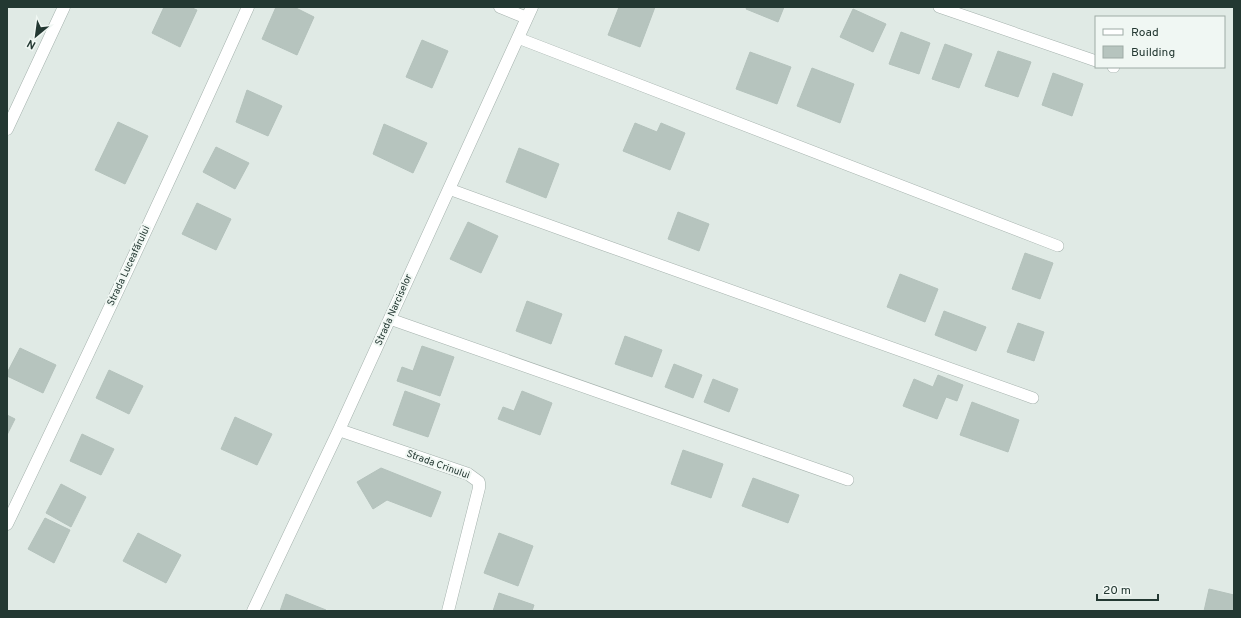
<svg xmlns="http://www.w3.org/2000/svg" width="1241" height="618" viewBox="0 0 1241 618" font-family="Overpass,sans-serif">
  <rect width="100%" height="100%" fill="#e0eae5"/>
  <path fill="#b6c4be" stroke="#b4c2bc" d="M164 7H190L197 10 180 47 152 33Z
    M276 7H294L314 17 297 55 262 39Z
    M619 7H655L640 47 608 35Z
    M747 7H784L778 22 746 9Z
    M853 9 886 24 873 52 840 37Z
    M901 32 930 43 919 74 889 64Z
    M422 40 448 51 432 88 406 77Z
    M945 44 972 54 959 88 932 79Z
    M998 51 1031 62 1018 97 985 86Z
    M750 52 791 67 777 104 736 89Z
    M812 68 854 84 840 123 797 106Z
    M1053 73 1083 84 1072 116 1042 105Z
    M247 90 282 106 268 136 236 122Z
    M118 122 148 136 125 184 95 170Z
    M635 123 657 132 661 123 685 133 670 170 623 151Z
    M384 124 427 143 413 173 373 154Z
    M216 147 249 163 235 189 203 172Z
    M519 148 559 164 546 198 506 182Z
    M197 203 231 219 216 250 182 234Z
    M678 212 709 224 699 251 668 239Z
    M468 222 498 236 481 273 450 259Z
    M1025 253 1053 263 1040 299 1012 289Z
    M900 274 938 289 925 322 887 307Z
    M527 301 562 314 551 344 516 331Z
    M944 311 986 327 976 351 935 335Z
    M1018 323 1044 332 1034 361 1007 352Z
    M625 336 662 350 652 377 615 364Z
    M422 346 454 357 440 396 397 381 402 367 413 371Z
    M20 348 56 365 43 393 7 376V373Z
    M674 364 702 375 693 398 665 387Z
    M109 370 143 386 129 414 96 398Z
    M938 375 963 385 957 401 946 397 937 419 903 406 914 379 933 387Z
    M713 379 738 389 729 412 704 402Z
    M405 391 440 404 428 437 393 425Z
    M522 391 552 403 540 435 498 419 503 407 514 411Z
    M972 402 1019 420 1008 452 960 435Z
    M7 415 15 419 7 435Z
    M235 417 272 434 257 465 221 449Z
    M82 434 114 449 101 475 70 461Z
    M683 450 723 464 711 498 671 484Z
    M381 468 441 492 431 517 387 500 373 509 357 482Z
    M753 478 799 495 788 523 742 506Z
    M61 484 86 497 71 527 46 513Z
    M45 518 70 530 54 563 28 549Z
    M138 533 181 555 166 583 123 561Z
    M499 533 533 546 518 586 484 573Z
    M1209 589 1234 595V611H1204Z
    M499 593 534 605 532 611H493Z
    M286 594 326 610V611H280Z"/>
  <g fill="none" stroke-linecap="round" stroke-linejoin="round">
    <g stroke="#a4b1ac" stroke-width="12">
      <path id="lane" d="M939 7 1096 61
        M518 38 1058 246
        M1113 67H1114
        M449 189 604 245 1033 398
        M390 319 848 480"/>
    </g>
    <g stroke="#a4b1ac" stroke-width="13">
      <path id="street" d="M500 7 527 18
        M7 129 64 7
        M339 430 468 474 479 482V488L448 611
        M7 524C89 353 170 181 248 7
        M253 611 339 430 532 7"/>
    </g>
    <use href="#lane" stroke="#fff" stroke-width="11"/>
    <use href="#street" stroke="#fff" stroke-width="12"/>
  </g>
  <g text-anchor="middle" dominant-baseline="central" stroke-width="4" stroke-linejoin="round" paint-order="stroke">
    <g font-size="10" fill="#233832" stroke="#f0f7f3">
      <text transform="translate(129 266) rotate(-65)">Strada Luceafărului</text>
      <text transform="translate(394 310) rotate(-66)">Strada Narciselor</text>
      <text transform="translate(438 465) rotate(20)">Strada Crinului</text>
    </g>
  </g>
  <rect width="1241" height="618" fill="none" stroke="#233832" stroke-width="16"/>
  <rect x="1095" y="16" width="130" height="52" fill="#f0f7f3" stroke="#9eaba6"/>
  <rect x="1103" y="29" width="20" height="6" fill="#ffffff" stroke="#9eaba6"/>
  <text x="1131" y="36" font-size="12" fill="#233832">Road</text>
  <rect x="1103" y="46" width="20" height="12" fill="#b6c4be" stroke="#9eaba6"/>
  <text x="1131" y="56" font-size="12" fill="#233832">Building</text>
  <g transform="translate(36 36) rotate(209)" stroke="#f0f7f3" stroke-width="3" paint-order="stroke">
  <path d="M0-3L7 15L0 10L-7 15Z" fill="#233832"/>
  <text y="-6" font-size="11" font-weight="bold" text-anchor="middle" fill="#233832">N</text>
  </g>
  <path d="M1097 594v6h61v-6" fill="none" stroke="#233832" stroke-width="2"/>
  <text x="1103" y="594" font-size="12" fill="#233832" stroke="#f0f7f3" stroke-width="3" paint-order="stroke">20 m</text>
</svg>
